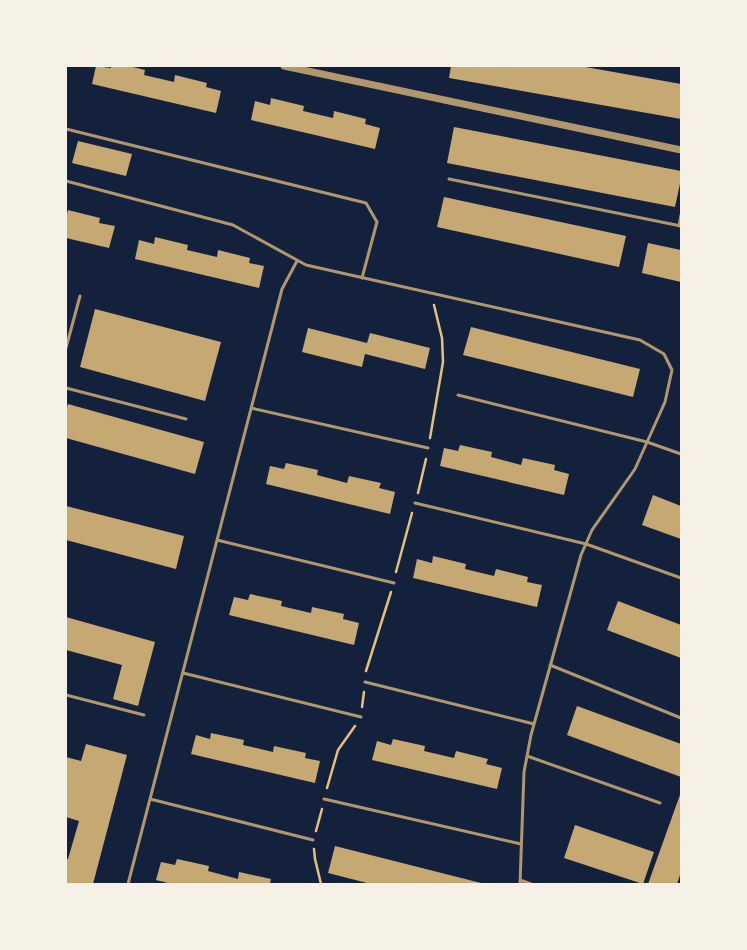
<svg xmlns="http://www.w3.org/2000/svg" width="747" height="950" viewBox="0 0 747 950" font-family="'Asap Condensed',sans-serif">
  <rect width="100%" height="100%" fill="#14213d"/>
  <path fill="#c6a872" d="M96 66 111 68V66H129L145 70 144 75 174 82 175 75 207 83 206 87 221 91 216 113 92 84Z
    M451 66H580L681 84V119L449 78Z
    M271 98 304 106 303 111 333 118 334 111 366 119 365 124 380 128 375 149 251 120 255 101 270 105Z
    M454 127 681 171V179L675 207 447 163Z
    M78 141 132 154 126 176 72 163Z
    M444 197 626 236 619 267 437 227Z
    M68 210 100 218 99 223 115 226 109 248 66 238V217Z
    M155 237 188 245 187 250 217 257 218 250 250 258 249 263 264 266 259 288 135 259 139 240 154 244Z
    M648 243 681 250V282L642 273Z
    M95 309 221 342 205 401 80 367Z
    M471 327 640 369 633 397 463 355Z
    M308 328 367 343 370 333 430 348 425 369 365 354 362 367 302 352Z
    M68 404 204 442 195 474 66 438V411Z
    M460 445 492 452 491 457 521 465 523 458 555 465 554 470 569 474 564 495 440 466 444 448 458 451Z
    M286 463 318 470 317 475 347 483 349 476 381 483 379 488 395 492 390 514 266 484 270 466 284 469Z
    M653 495 681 506V539L642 525Z
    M66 506 184 536 176 569 66 540Z
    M433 556 466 564 465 569 494 576 496 569 528 577 527 582 542 585 537 607 413 578 417 559 432 563Z
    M250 594 282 601 281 606 311 613 312 607 344 614 343 619 359 623 354 645 229 615 234 597 248 600Z
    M618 601 681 625V658L607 630Z
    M66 617 155 642 138 706 113 699 122 665 66 650Z
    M577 706 681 744V777L567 735Z
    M211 733 244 740 243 745 273 752 274 746 306 753 305 758 320 761 315 783 191 754 196 735 210 739Z
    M393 739 425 746 424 751 454 758 456 751 488 759 486 764 502 768 497 789 372 760 377 741 391 745Z
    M86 744 127 755 93 884H66V859H68L79 821 66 817V757L81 761Z
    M681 792V872L677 884H648Z
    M575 825 654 852 643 884 564 858Z
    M335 846 481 883V884H371L328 873Z
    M177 859 209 866 208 871 238 879 239 872 271 879 270 884H172L156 880 161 862 175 865Z"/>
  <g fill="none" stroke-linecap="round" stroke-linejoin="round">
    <path stroke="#e5c07b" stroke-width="2.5" d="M430 438 443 362 442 338 434 305
      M418 493 426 459
      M396 572 412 513
      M366 671 391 592
      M362 707 364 692
      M327 788 338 750 355 726
      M316 831 322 809
      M314 849 315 859 321 884"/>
    <path stroke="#b1986c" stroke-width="3" d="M66 129 366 203 377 222 362 278
      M449 179 681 226
      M66 181 233 225 306 265 640 340 664 354 672 370 665 402 635 469 592 530 581 555 531 735 524 772 520 884
      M679 226 681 215
      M66 348 80 296
      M66 388 186 419
      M458 395 647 442 681 454
      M251 408 428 448
      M415 503 586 544 681 578
      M217 540 394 583
      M550 665 681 718
      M183 673 361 717
      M365 682 534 724
      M66 695 144 715
      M527 756 660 803
      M150 799 313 840
      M324 799 521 844
      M520 880 531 884
      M128 884 282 289 297 261"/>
    <path stroke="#b1986c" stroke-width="7" d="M284 66 681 150"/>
  </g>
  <rect width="747" height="950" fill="none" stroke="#f6f1e7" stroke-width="134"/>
</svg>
